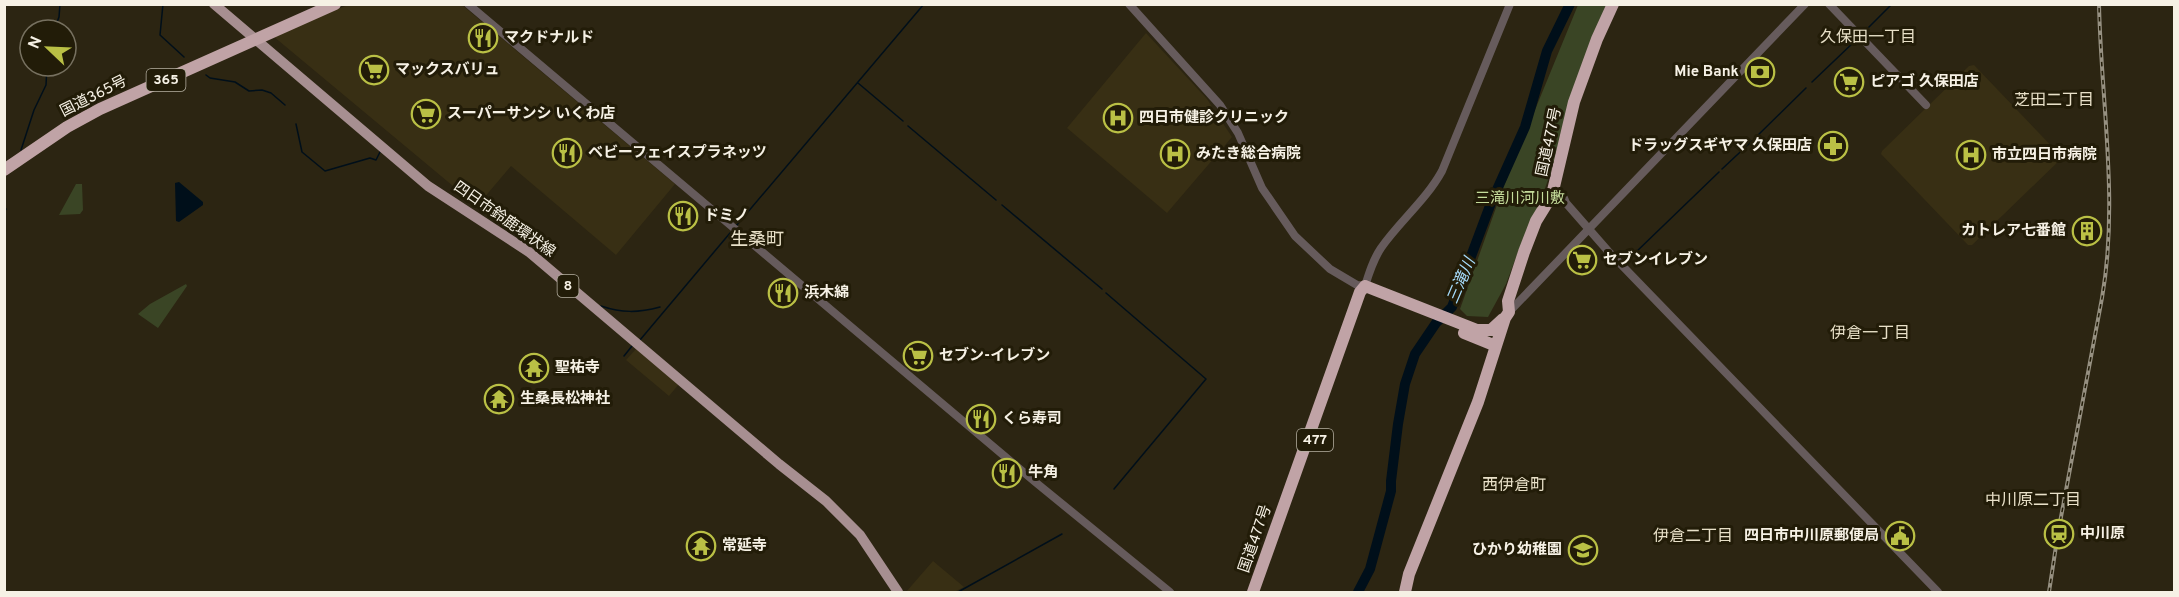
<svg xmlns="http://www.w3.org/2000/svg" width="2179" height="597" viewBox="0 0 2179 597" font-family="Overpass,'Noto Sans JP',sans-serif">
  <rect width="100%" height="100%" fill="#2c2512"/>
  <path fill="#382f14" d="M348 5H462L675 184 616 255 511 166 477 206 273 36Z
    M1146 33 1207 99 1232 137 1167 213 1067 128Z
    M1974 65 2061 156V159L1972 245H1968L1881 154 1882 151 1969 66Z
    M636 349 679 384 669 396 626 360Z
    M933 561 964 587 954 592H906Z"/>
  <path fill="#3a4525" d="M1578 5H1608L1539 206 1521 244 1506 284 1488 317 1467 316 1460 309 1503 188Z
    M76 184H82L83 210 80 214 59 215Z
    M186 284 187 286 158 328 138 314 150 304Z"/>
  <path fill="#000f1a" d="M179 182 203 202V205L179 222 176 221 175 183Z"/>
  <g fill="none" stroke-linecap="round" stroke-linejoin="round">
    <path stroke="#000f1a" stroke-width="1.5" d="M163 4 160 35 184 57
      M54 30 59 17 60 4
      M1865 31 1892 4
      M206 75 210 78 235 82 249 91 262 90 271 93 285 105
      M1812 82 1855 41
      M858 83 903 121
      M296 124 302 152 325 171 370 158 376 160 381 150
      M908 126 996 200
      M1755 138 1806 88
      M21 150 34 110 46 85 47 66
      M1722 169 1752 141
      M1002 205 1102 289
      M4 213 6 209
      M736 226 924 4
      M1635 253 1719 172
      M1106 293 1206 379 1114 489
      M601 306C622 313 638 313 660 307
      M640 340 730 233
      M624 356 632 346
      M958 592 1062 534"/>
    <path stroke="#000f1a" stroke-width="10" d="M1358 592 1370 569 1391 491V481L1398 424 1405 384 1415 354 1436 323 1452 307 1491 203 1525 127 1547 51 1570 4"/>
    <path stroke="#665b5c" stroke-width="8" d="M468 4 1034 481 1170 592
      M1129 4 1220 105 1238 133 1262 188 1295 236 1330 269 1357 285 1365 286C1369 273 1373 260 1381 248 1400 221 1426 200 1442 171L1510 4
      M1829 4 1926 105
      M1564 198 1566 203 1608 251 1938 592
      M1509 312 1805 4"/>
    <path stroke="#a78f91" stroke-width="10" d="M214 4 428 186 529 252 779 464 826 501 860 535 898 592"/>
    <path stroke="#c0a3a6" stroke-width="12" d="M4 170 67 127 100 109 335 4
      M1365 286 1477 330H1491L1503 319
      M1464 333 1496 346
      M1253 592 1360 292 1365 286
      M1405 592 1409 574 1478 402 1505 318 1509 312 1508 301 1524 252 1536 221 1552 195 1574 102 1597 39 1613 4"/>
    <g stroke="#969081" stroke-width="4">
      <path id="rail" d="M2049 592 2058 533 2102 298C2119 201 2101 102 2099 4"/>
    </g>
    <use href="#rail" stroke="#221c08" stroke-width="1.5" stroke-dasharray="4.5" stroke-linecap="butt"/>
  </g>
  <defs>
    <g id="restaurant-ring" transform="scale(1.5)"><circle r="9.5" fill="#221c08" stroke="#bac045" stroke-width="1.5"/><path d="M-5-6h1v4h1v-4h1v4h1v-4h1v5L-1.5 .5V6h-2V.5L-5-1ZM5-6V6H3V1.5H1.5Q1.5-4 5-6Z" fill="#bac045"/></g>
    <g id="supermarket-ring" transform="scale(1.5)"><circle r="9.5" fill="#221c08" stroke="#bac045" stroke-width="1.5"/><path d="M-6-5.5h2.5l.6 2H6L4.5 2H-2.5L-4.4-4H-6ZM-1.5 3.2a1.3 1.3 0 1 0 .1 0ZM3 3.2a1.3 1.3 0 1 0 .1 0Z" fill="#bac045"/></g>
    <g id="bank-ring" transform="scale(1.5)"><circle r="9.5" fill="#221c08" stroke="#bac045" stroke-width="1.5"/><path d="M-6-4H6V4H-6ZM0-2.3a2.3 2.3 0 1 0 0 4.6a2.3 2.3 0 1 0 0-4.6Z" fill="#bac045"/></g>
    <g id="hospital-ring" transform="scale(1.5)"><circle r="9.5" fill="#221c08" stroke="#bac045" stroke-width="1.5"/><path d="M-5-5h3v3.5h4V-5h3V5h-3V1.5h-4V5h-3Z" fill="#bac045"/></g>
    <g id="pharmacy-ring" transform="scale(1.5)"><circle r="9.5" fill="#221c08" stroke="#bac045" stroke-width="1.5"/><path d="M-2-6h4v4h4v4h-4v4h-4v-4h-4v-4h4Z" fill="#bac045"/></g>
    <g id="building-ring" transform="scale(1.5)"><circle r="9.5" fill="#221c08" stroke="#bac045" stroke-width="1.5"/><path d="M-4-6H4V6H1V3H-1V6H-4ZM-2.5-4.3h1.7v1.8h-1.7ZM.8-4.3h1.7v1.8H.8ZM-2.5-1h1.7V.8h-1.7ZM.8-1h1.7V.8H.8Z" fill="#bac045"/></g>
    <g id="temple-ring" transform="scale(1.5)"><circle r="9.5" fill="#221c08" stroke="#bac045" stroke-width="1.5"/><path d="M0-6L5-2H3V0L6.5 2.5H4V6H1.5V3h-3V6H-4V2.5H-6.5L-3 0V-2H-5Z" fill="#bac045"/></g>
    <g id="station-ring" transform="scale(1.5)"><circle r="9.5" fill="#221c08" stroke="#bac045" stroke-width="1.5"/><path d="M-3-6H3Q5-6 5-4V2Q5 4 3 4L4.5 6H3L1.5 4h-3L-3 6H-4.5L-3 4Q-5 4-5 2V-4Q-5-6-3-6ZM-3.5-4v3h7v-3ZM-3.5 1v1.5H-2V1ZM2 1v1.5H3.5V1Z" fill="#bac045"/></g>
    <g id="civic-ring" transform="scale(1.5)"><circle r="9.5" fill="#221c08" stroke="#bac045" stroke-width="1.5"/><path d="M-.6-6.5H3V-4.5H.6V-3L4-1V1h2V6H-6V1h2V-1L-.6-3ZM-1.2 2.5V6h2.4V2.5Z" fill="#bac045"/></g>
    <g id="school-ring" transform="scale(1.5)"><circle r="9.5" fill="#221c08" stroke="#bac045" stroke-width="1.5"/><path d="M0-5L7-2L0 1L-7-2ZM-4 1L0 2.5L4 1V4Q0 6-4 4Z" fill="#bac045"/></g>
  </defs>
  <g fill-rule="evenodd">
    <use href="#restaurant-ring" x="483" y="38"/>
    <use href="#supermarket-ring" x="374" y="70"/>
    <use href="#bank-ring" x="1760" y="72"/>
    <use href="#supermarket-ring" x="1849" y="82"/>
    <use href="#supermarket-ring" x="426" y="114"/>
    <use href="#hospital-ring" x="1118" y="118"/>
    <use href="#pharmacy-ring" x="1833" y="146"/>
    <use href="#restaurant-ring" x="567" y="153"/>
    <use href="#hospital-ring" x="1175" y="154"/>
    <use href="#hospital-ring" x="1971" y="155"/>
    <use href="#restaurant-ring" x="683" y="216"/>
    <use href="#building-ring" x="2087" y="231"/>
    <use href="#supermarket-ring" x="1582" y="260"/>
    <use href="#restaurant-ring" x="783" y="293"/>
    <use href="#supermarket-ring" x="918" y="356"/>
    <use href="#temple-ring" x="534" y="368"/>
    <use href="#temple-ring" x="499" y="399"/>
    <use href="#restaurant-ring" x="981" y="419"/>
    <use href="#restaurant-ring" x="1007" y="473"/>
    <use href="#station-ring" x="2059" y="534"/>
    <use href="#civic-ring" x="1900" y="536"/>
    <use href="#temple-ring" x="701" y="546"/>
    <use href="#school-ring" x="1583" y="550"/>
  </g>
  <g text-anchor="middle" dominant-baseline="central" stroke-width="6" stroke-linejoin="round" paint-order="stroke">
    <g fill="#221c08" stroke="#b6b1a3" stroke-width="1.5">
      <rect x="146.5" y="69" width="39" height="22" rx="4.5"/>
      <rect x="557.5" y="275" width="21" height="22" rx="4.5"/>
      <rect x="1297" y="429" width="36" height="22" rx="4.5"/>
    </g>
    <g font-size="14" font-weight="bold" fill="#f6f1e5">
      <text x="166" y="80">365</text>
      <text x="568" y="286">8</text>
      <text x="1315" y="440">477</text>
    </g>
    <g font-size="15" font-weight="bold" fill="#f6f1e5" stroke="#221c08" text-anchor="start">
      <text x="504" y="38">マクドナルド</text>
      <text x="395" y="70">マックスバリュ</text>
      <text x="1739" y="72" text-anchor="end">Mie Bank</text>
      <text x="1870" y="82">ピアゴ 久保田店</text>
      <text x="447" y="114">スーパーサンシ いくわ店</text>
      <text x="1139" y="118">四日市健診クリニック</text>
      <text x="1812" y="146" text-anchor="end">ドラッグスギヤマ 久保田店</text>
      <text x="588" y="153">ベビーフェイスプラネッツ</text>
      <text x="1196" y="154">みたき総合病院</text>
      <text x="1992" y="155">市立四日市病院</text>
      <text x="704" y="216">ドミノ</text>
      <text x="2066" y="231" text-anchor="end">カトレア七番館</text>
      <text x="1603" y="260">セブンイレブン</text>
      <text x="804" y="293">浜木綿</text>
      <text x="939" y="356">セブン-イレブン</text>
      <text x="555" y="368">聖祐寺</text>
      <text x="520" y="399">生桑長松神社</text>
      <text x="1002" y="419">くら寿司</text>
      <text x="1028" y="473">牛角</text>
      <text x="2080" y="534">中川原</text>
      <text x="1879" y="536" text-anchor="end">四日市中川原郵便局</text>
      <text x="722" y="546">常延寺</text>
      <text x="1562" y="550" text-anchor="end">ひかり幼稚園</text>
    </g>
    <g font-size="15" fill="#f6f1e5" stroke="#221c08">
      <text transform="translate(94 97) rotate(-27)">国道365号</text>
      <text transform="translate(1550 142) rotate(-78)">国道477号</text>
      <text transform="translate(504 220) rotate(35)">四日市鈴鹿環状線</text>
      <text transform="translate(1256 539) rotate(-71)">国道477号</text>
    </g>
    <g font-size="15" fill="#c5dc9b" stroke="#221c08">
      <text x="1520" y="199">三滝川河川敷</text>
    </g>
    <g font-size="16" fill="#e8e0c8" stroke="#221c08">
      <text x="1868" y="38">久保田一丁目</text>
      <text x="2054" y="101">芝田二丁目</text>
      <text x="1870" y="334">伊倉一丁目</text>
      <text x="1514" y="486">西伊倉町</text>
      <text x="2033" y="501">中川原二丁目</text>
      <text x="1693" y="537">伊倉二丁目</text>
    </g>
    <g font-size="16" font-style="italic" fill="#a6dbfb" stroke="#221c08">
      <text transform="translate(1462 281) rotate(-67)">三滝川</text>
    </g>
    <g font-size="18" fill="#e8e0c8" stroke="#221c08">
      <text x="757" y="240">生桑町</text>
    </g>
  </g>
  <rect width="2179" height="597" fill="none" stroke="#f6f1e5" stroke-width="12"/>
  <g transform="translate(48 48) rotate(293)"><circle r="28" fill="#221c08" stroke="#777160" stroke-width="1.5"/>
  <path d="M0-4.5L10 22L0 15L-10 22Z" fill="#bac045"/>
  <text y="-9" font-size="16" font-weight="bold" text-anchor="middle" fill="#f6f1e5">N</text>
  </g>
</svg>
